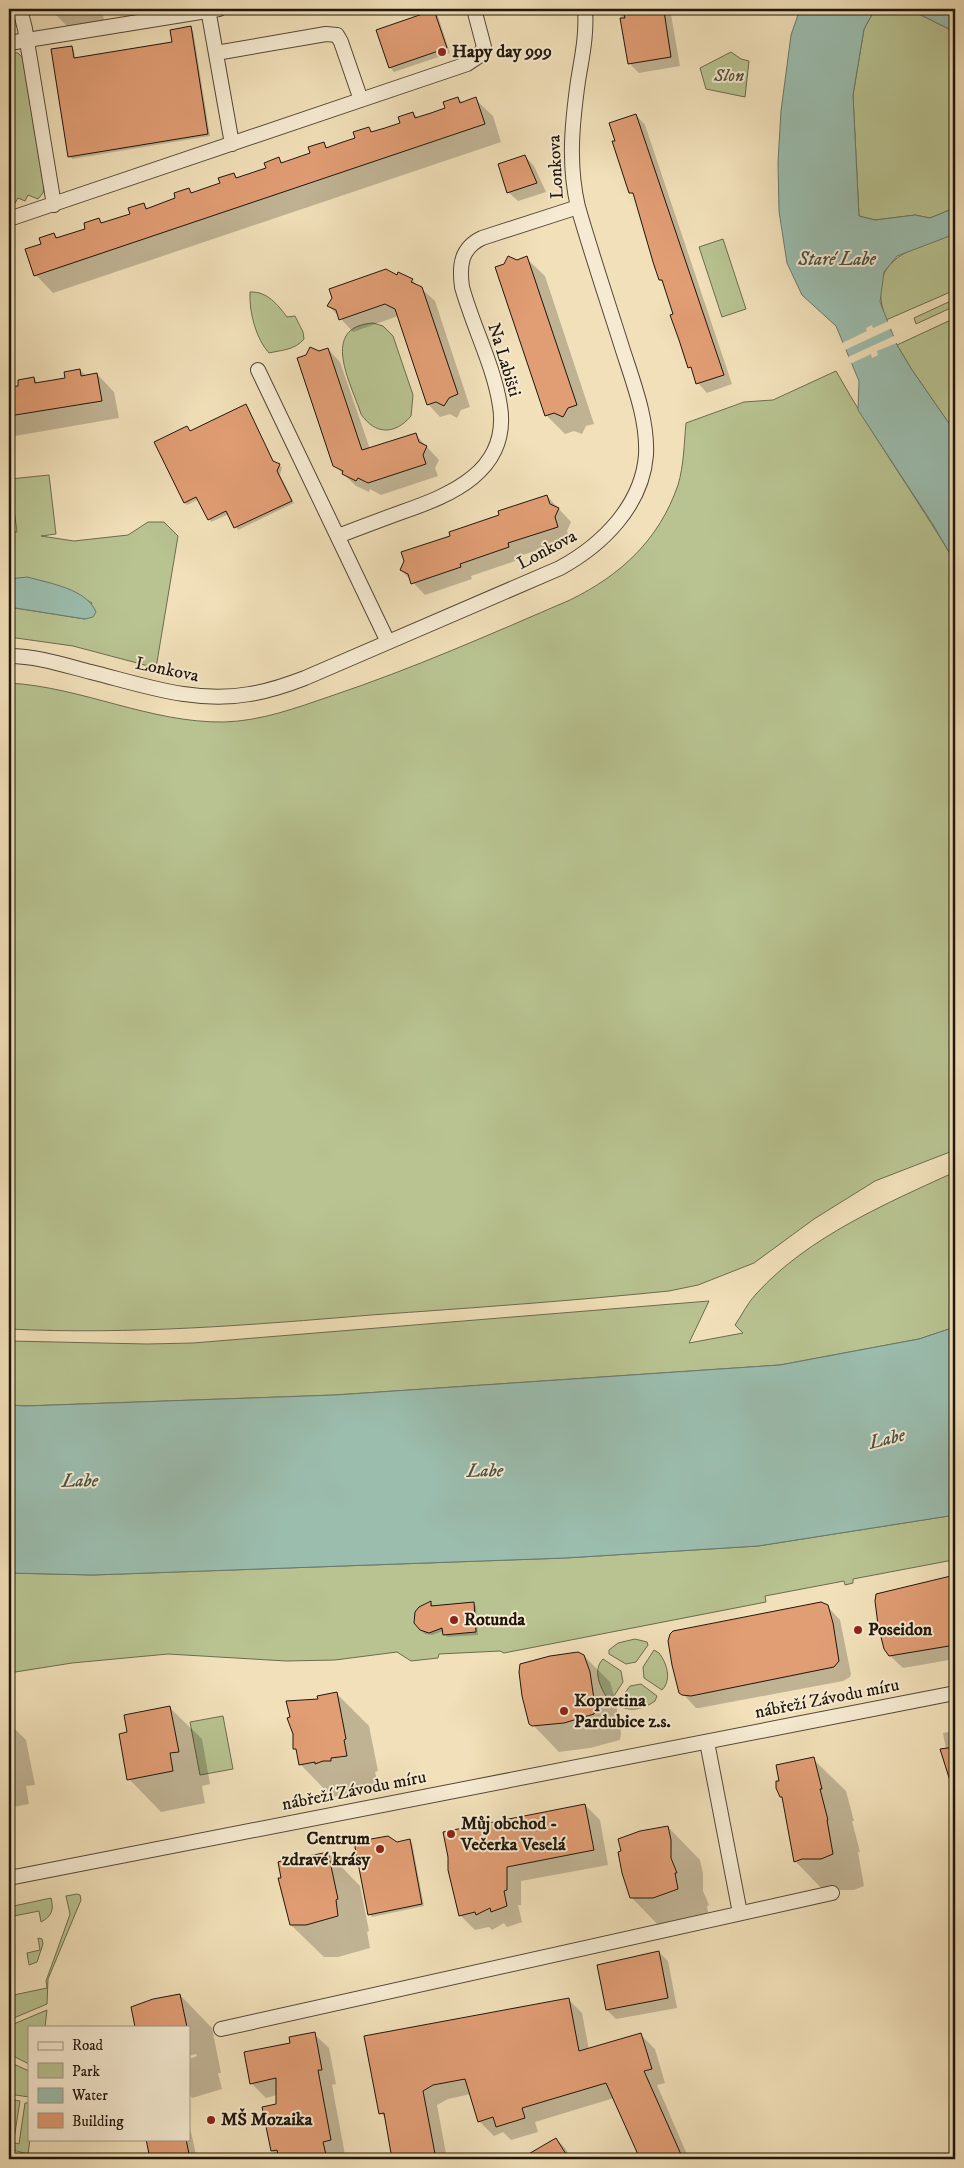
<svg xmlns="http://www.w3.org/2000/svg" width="964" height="2168" viewBox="0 0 964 2168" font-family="'IM FELL DW Pica',serif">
  <rect width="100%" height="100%" fill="#f1e0b9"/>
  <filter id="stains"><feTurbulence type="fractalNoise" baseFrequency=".004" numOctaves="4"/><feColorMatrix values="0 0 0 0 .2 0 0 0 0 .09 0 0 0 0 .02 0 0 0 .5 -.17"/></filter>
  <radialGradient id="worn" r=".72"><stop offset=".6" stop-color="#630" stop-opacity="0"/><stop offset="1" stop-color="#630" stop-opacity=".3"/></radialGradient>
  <path fill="#b8c391" stroke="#6c6c4e" d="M875 9H909L955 32V205L952 209 930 218 915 215 875 220 859 216 853 95 864 29Z
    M9 52 18 53 25 60 45 184 43 193 38 199 28 195 25 201 18 198 12 208H9Z
    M731 52 741 59 749 61 745 97 706 89 700 68Z
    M955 234V290L886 320C865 258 908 250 955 234Z
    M723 239 746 309 722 317 699 247Z
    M250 292C267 291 278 305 287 317L295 316 303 332 304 339C295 350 282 350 269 353 256 339 249 312 250 292Z
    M955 299V306L916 324 914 318Z
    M955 318V432L912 370 897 345Z
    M373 323 383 326 393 336 413 395 411 416C395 435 375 435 361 414 351 383 319 327 373 323Z
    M836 371C873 437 917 498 955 562V1150L875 1181 814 1219 754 1263 698 1285 669 1291C570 1301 471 1308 371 1315 251 1325 130 1335 9 1329V683C82 687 150 723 224 722 261 721 296 708 331 696 412 669 491 634 570 600 621 575 659 540 678 485 684 465 684 443 686 423L744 402 773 400Z
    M49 475 56 534 41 536 74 541 128 535 148 522H164L178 536 156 668 73 646 9 637V607L85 619 92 603C65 588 40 576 9 579V532H17L10 479Z
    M955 1172V1327L919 1339 780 1365 335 1395 25 1406 9 1405V1341L147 1344 193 1343 709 1301 689 1343 743 1333 735 1325C742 1315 748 1302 757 1293 808 1237 887 1203 955 1172Z
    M955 1515V1566L953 1560 853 1579V1583L845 1585 844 1581 765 1596 766 1602 504 1653 500 1651 439 1654 438 1658 411 1661 397 1652 335 1660 286 1661 168 1654 72 1663 9 1673V1573L93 1575 565 1558 758 1546Z
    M635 1639 647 1642 648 1645 636 1662 626 1664 609 1654V1650L618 1643Z
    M654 1650 659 1653C667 1663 672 1680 662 1690L644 1678 643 1667Z
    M603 1659 621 1671 623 1682 612 1699 606 1696C599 1685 593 1669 603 1659Z
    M641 1684 657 1696 655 1701C644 1709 628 1713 617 1704L630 1686Z
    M223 1716 233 1769 200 1775 190 1722Z
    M77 1894 80 1895 81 1900 48 1979 47 2004 9 2020V1996L47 1988 46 1981 68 1920 70 1914 66 1896Z
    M51 1898C54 1910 52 1916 41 1922L39 1911 9 1917V1907Z
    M38 1938 42 1939 43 1944 37 1962 29 1965 27 1953 40 1950Z
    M47 2010 45 2027H29V2064L9 2054V2026Z
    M9 2062 29 2071V2097L9 2094Z
    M9 2099 20 2101 14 2139 9 2137Z
    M25 2103H29L30 2139 28 2154 9 2149V2141L19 2144Z"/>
  <path fill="#9bbdae" stroke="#697a6d" d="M800 9H875L864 29 853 95 859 216 875 220 915 215 930 218 952 209 955 205V234L897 256 884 272 880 302 897 345 912 370 955 432V562L932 523 858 410 859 381 836 326 802 295 787 263 779 211 778 162 781 111 791 35Z
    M909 9H946L955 15V32Z
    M27 577C49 583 87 589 96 612L93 617 85 619 9 607V579Z
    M955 1327V1515L758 1546 565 1558 93 1575 9 1573V1405L25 1406 335 1395 780 1365 919 1339Z"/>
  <path fill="#f1e0b9" d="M889 321 892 328 845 350 842 343 867 331 866 328 872 325 873 328Z
    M896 335 899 342 877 351 878 355 872 358 871 354 850 364 848 357Z"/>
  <path fill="#0003" d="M50 9H102L105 26 72 31Z
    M620 9H670L680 66 639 73 629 63Z
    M433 12 438 16 450 53 394 72 390 67Z
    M190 27 193 30 210 136 72 159 70 156 71 47 74 50 75 59 173 43Z
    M458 98 463 103 475 99 493 116 501 142 53 293 36 275 42 245 54 235 59 239 87 229 99 219 103 224 132 214 143 204 148 209 177 199 189 189 193 194 222 184 233 174 238 179 267 169 279 159 283 163 312 154 323 143 328 148 357 138 369 128 373 133 401 123 413 113 418 118 446 108Z
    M636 115 645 125 732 384 707 393 698 383 694 371 689 367 675 315 665 284 660 280 636 197 631 192 616 142Z
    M525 156 534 166 546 192 518 201 508 192Z
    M526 258 545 276 594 424 586 426 582 434 574 431 565 434 546 415 517 261Z
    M412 280 435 301 470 407 461 410 457 418 450 414 440 417 428 404 398 316 353 332 329 306Z
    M328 349 340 362 370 449 415 434 439 460 435 468 438 476 381 495 370 489 369 492 356 486 334 465 319 352Z
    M80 370 86 376 97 374 114 392 119 418 9 437V388L20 386 33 378 39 384 67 379Z
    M248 409 274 463 282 467 280 475 294 503 238 530 229 514 211 522 199 499 187 505 185 503 191 432Z
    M547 496 571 522 567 531 569 539 520 556 521 559 471 576 472 579 425 595 401 570 452 536Z
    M955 1578V1659L903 1668 889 1655 877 1594Z
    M431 1602 433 1607 473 1604 476 1606 478 1635 447 1637 443 1631 432 1635 425 1634 421 1630 420 1608Z
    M827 1606 840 1620 851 1674 850 1677 843 1681 699 1708H696L683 1694Z
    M584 1656 610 1682 615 1699 621 1733 620 1740 590 1748 559 1752 531 1723Z
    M337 1694 369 1726 378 1771 375 1772 379 1788 349 1796 346 1794 332 1797 300 1764 297 1752 295 1749 320 1701Z
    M169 1707 202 1739 210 1784 202 1786 205 1803 161 1812 129 1779V1733Z
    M9 1723 26 1740 35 1785 26 1786 29 1804 9 1808Z
    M955 1731V1797L943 1733Z
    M813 1759 846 1791 854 1821H852L860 1852H858L864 1886 854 1890H835L827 1894 795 1861 783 1799 781 1797Z
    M585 1805 600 1820 608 1865 521 1881V1905H518L522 1922 507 1927 504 1923 492 1930 489 1927 475 1930 460 1915 449 1870Z
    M668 1827 700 1860 703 1873V1891L709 1905 707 1906 710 1922 663 1930 631 1897Z
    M409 1840 412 1843 424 1906 372 1917 370 1914 397 1843Z
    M328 1853 360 1886 369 1931 367 1932 370 1948 338 1957H324L291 1925 311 1861Z
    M659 1952 668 1961 677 2008 616 2019 607 2010Z
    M180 1995 212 2028 221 2073H218L222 2089 192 2098 189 2094V2059L197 2056 196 2054 189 2056V2027H135Z
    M568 1999 582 2013 589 2050 641 2035 655 2049 665 2083 657 2085 689 2159H641L614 2098 535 2122 538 2132 511 2140 503 2132 494 2136 479 2121 471 2094 448 2099 437 2105 447 2159H393L386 2119 381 2113Z
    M314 2034 329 2048 336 2084 332 2085 345 2155 337 2156 338 2159H280L272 2151 264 2108 277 2105V2095L266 2098 251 2083 291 2044Z
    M189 2129 191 2132 197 2159H151L147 2139H189Z
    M556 2139 565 2148 572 2159H522Z"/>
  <path fill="#e19d74" stroke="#1f160b" d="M623 9H658L659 12 664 11 671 57 628 64 620 18H625Z
    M434 10 447 48 389 68 376 30Z
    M191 26 208 134 68 157 51 49 72 46 74 58 172 42 170 30Z
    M458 97 460 103 476 97 485 124 34 276 25 249 41 244 39 238 54 233 56 238 85 229 84 223 99 218 101 223 130 214 128 208 144 203 146 209 175 198 174 193 189 188 191 193 220 183 218 178 234 173 236 178 266 168 264 163 279 157 281 163 310 153 308 147 324 142 326 148 340 143 355 138 353 132 369 127 371 132 385 128 400 123 398 117 413 112 415 118 431 113 445 108 443 102Z
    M636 114 724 375 696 384 691 367 688 368 679 340 670 315 673 314 662 280H659L653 262 633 193H629L612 141H615L609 123Z
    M525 155 537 183 507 193 498 164Z
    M508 256 517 260 527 256 577 405 568 408 563 417 554 413 545 416 495 267 504 264Z
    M386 269 397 275 398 272 413 279 411 282 422 287 458 394 449 398 444 406 436 402 427 405 395 309 385 304 339 320 336 310 327 306 332 298 329 289Z
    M310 347 319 351 328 348 362 450 416 433 419 442 427 446 423 455 426 464 368 483 358 478 356 481 342 474 343 471 333 466 297 358 306 355Z
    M80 369 81 376 97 373 102 401 9 416V387L18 386V380L34 377 35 383 65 378 64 372Z
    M246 404 273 461 280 464 277 471 292 501 234 528 226 511 208 520 196 497 184 503 154 442 187 426 190 431Z
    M547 495 550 504 559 508 555 517 558 527 508 543 509 547 460 564 461 567 411 584 408 574 400 570 404 561 401 552 450 536 449 532 499 515 498 511Z
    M955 1575V1645L889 1656 884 1649 878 1625 875 1601 876 1594Z
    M431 1601V1606L474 1602 476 1632 443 1635 442 1628 429 1633 420 1630 414 1623 415 1612 419 1607Z
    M821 1602 828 1605 833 1623 839 1661 834 1667 691 1696 682 1695 679 1693 672 1665 668 1641 670 1634 673 1631Z
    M578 1652 584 1655 590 1672 595 1706 594 1714 564 1723 532 1726 529 1724 522 1696 519 1672 520 1664 550 1656Z
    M337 1692 346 1739 344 1740 347 1756 331 1758V1761H323L315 1764V1762L299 1765 296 1749H293V1734L287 1718 290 1717 286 1701 318 1699 317 1696Z
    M170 1706 179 1752 170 1753 173 1771 127 1780 119 1734 127 1732 124 1715Z
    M955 1747V1786L952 1787 940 1749Z
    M814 1757 822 1789H820L828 1820H827L833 1854 821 1859H802L794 1862 782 1797H780L776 1788V1781H779L776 1765Z
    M585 1804 594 1850 507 1867V1890L504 1891 507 1906 491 1912 490 1908 476 1915 475 1912 459 1916 448 1870V1857L443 1832Z
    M668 1826 671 1840V1858L677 1873H675L678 1889 653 1898H630L622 1873 618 1852 621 1851 618 1839 640 1831Z
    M388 1836 397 1842 410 1839 422 1904 368 1915 354 1842Z
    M328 1852 338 1899 336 1900 338 1916 306 1925H290L278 1878H281L278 1862 284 1860H310L309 1856Z
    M659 1951 668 1998 606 2010 597 1965Z
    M180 1994 187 2027H135L131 2007 153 1999Z
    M569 1998 579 2051 641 2033 652 2069 644 2071 683 2159H640L606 2083 522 2108 525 2118 496 2127 493 2117 478 2122 465 2079 433 2085 423 2091 436 2159H392L384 2113 379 2114 364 2036Z
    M315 2032 322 2070H318L331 2140 323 2142 327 2159H279L277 2150 271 2151 262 2107 276 2104V2078L250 2084 244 2052 290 2043 289 2037Z
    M556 2138 569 2159H520Z
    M146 2139H186L190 2159H150Z"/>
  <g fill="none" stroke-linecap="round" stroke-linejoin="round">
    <g stroke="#544836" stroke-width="16">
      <path id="minor" d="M20 9 25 29 54 205
        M208 9 232 144
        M9 43 219 9
        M216 53 326 34 337 35 341 42 361 100
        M9 219 467 64 479 56 484 47 474 9
        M258 370 388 642
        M338 536C359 528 380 520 402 512 451 495 510 471 500 406 494 366 473 327 462 287 459 265 461 248 482 238L578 207
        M9 656C37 656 64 665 91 672 143 685 195 704 250 694 269 691 287 685 305 678L560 568C602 545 642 506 646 455 648 417 631 377 620 341 606 297 591 252 578 207 568 165 572 124 578 81 582 57 587 34 585 9
        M707 1742 740 1913
        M9 1878 955 1693
        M221 2029 832 1893"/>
    </g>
    <use href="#minor" stroke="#f6ebd2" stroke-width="14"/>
  </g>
  <g fill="#8f2418" stroke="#f6ebd2" stroke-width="2">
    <circle cx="442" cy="52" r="5"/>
    <circle cx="454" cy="1620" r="5"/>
    <circle cx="858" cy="1630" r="5"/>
    <circle cx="564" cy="1711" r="5"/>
    <circle cx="451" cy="1834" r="5"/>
    <circle cx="380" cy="1849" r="5"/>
    <circle cx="211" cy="2120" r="5"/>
  </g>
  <g text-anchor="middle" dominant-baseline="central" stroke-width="4" stroke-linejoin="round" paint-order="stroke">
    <g font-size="18" font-weight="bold" fill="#1f160b" stroke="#f6ebd2" text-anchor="start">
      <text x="452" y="52">Hapy day 999</text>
      <text x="464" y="1620">Rotunda</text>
      <text x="868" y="1630">Poseidon</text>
      <text x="574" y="1701">Kopretina<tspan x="574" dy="21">Pardubice z.s.</tspan></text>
      <text x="461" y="1824">Můj obchod -<tspan x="461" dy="21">Večerka Veselá</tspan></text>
      <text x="370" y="1839" text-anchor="end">Centrum<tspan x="370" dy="21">zdravé krásy</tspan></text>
      <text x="221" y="2120">MŠ Mozaika</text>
    </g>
    <g font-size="18" font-style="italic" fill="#55533a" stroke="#f6ebd2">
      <text x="729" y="76">Slon</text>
    </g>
    <g font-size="18" fill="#1f160b" stroke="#f6ebd2">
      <text transform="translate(556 167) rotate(-93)">Lonkova</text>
      <text transform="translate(504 360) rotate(73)">Na Labišti</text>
      <text transform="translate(547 550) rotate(-28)">Lonkova</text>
      <text transform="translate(167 670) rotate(12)">Lonkova</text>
      <text transform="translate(827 1699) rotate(-11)">nábřeží Závodu míru</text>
      <text transform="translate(354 1791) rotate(-11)">nábřeží Závodu míru</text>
    </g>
    <g font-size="19" font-style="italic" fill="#4a5044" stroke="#f6ebd2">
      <text x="837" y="259">Staré Labe</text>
      <text transform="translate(887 1439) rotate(-14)">Labe</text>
      <text transform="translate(485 1471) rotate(-1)">Labe</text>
      <text transform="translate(80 1481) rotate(-1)">Labe</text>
    </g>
  </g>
  <rect width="964" height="2168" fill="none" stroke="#f1e0b9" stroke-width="30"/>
  <rect x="10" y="10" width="944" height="2148" fill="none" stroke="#1f160b" stroke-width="2.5"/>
  <rect x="15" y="15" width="934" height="2138" fill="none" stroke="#1f160b"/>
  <rect x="28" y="2026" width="162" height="115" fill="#f6ebd2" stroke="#a09682"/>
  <rect x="38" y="2042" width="25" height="8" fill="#f6ebd2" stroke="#a09682"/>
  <text x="72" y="2050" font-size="15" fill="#1f160b">Road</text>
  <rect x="38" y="2063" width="25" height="15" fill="#b8c391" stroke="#a09682"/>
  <text x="72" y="2076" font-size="15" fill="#1f160b">Park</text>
  <rect x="38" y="2088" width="25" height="15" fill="#9bbdae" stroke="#a09682"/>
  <text x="72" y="2100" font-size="15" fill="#1f160b">Water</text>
  <rect x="38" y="2113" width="25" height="15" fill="#e19d74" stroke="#a09682"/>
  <text x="72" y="2126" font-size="15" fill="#1f160b">Building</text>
  <rect width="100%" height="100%" filter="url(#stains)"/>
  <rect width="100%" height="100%" fill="url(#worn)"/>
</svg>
